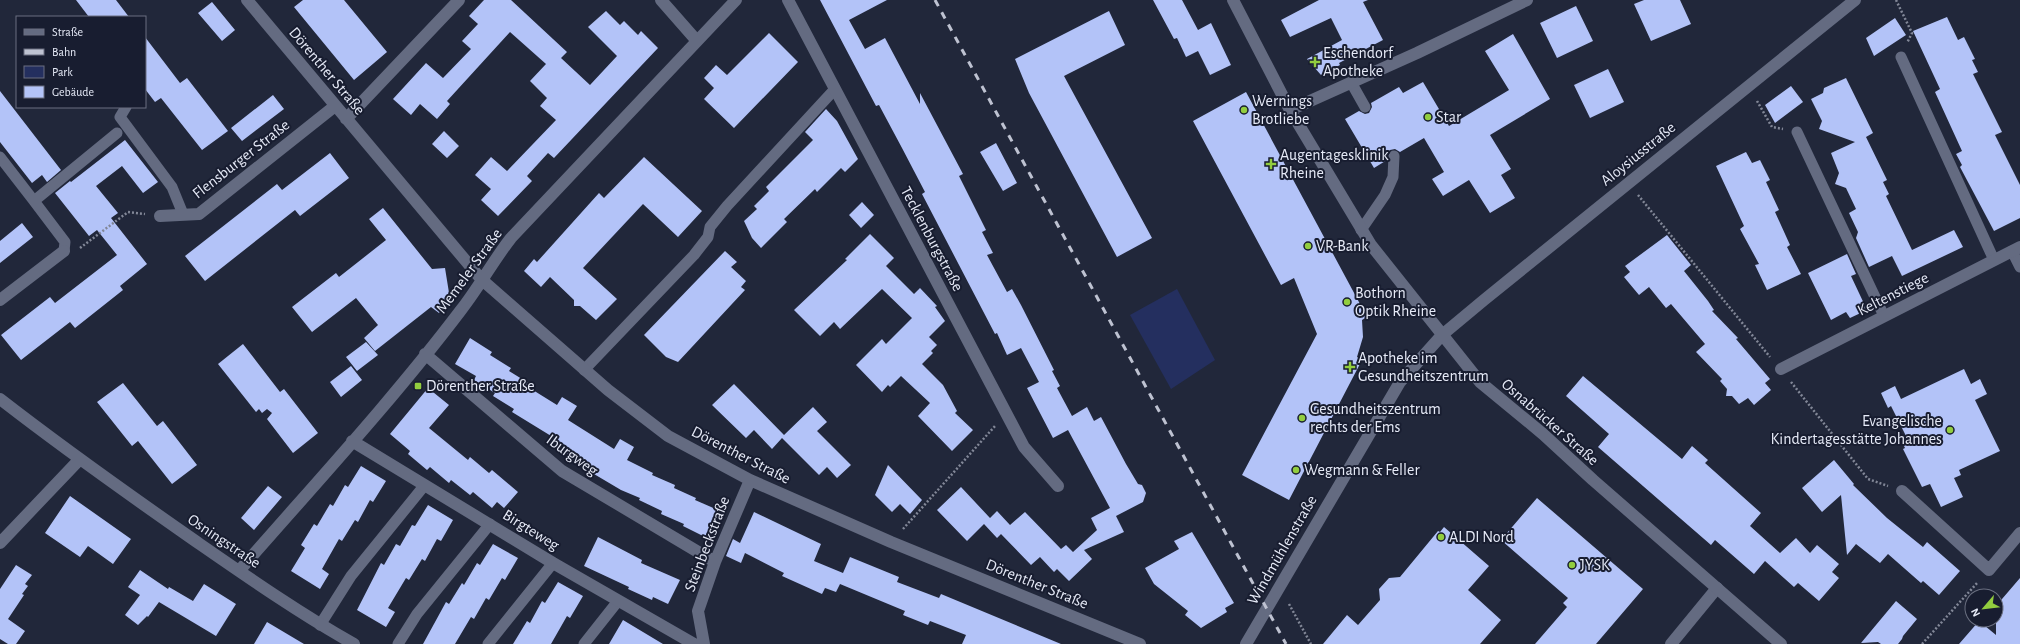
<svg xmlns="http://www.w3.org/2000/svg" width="2020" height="644" viewBox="0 0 2020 644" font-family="'Alegreya Sans',sans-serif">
  <rect width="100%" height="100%" fill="#21273a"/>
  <path fill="#242f5f" d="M1177 289 1215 360 1171 389 1130 315Z"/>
  <path fill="#b3c3f8" d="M76 0H116L129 17H89Z
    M303 0H344L387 52 354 80 294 7Z
    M484 0H511L567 52 561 58 590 85 617 56 588 27 606 11 620 25 624 21 638 35 641 31 658 48 554 158 548 153 527 176 532 181 498 216 481 200 491 189 475 175 491 157 507 171 556 120 540 106 547 98 530 81 546 64 510 32 447 101 450 104 437 119 420 104 411 115 393 99 426 63 443 78 471 49 462 41 478 24 469 16Z
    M820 0H887L849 20 865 49 885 38 920 104V93L963 174 959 176 986 230 982 232 993 253 987 255 1007 292 1012 289 1021 305 1054 370 1052 371 1060 386 1057 388 1072 416 1087 407 1094 421 1101 417 1126 464 1138 484 1142 485 1146 493 1143 502 1116 516 1124 532 1084 550 1092 559 1069 581 1057 569 1054 572 1040 557 1031 565 1001 534 1006 529 997 538 984 524 967 541 937 510 961 487 990 518 997 511 1010 525 1025 512 1061 549 1066 545 1073 552 1097 530 1091 518 1110 508 1068 430 1053 438 1027 388 1039 382 1021 348 1007 355 997 333 995 334 922 194 925 192 902 148 879 105 876 106Z
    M1153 0H1182L1198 30 1211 23 1231 65 1210 75 1198 51 1186 57 1177 38 1174 39Z
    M1319 0H1368L1363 2 1383 40 1339 63 1340 65 1321 75 1307 59 1342 40 1331 18 1290 37 1281 20Z
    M1644 0H1680L1691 24 1651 41 1634 4Z
    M212 2 235 30 222 41 198 13Z
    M1576 6 1593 41 1557 58 1540 23Z
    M1109 11 1125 45 1064 76 1152 238 1117 257 1029 93 1015 59Z
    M1947 17 1958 40 1964 37 1975 59 1972 60 1978 72 1973 74 2002 132 1995 135 2020 185V218L1994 231 1960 167 1962 165 1956 154 1962 151 1935 92 1940 89 1913 31Z
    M1895 18 1906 35 1874 56 1866 38Z
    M769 33 798 62 734 128 704 99 714 88 704 78 716 65 727 75Z
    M1513 34 1550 99 1490 135 1511 169 1501 175 1515 198 1490 213 1469 180 1443 196 1432 179 1444 172 1424 138 1400 152 1395 149 1390 150 1388 153 1387 160 1374 168 1345 119 1359 111 1365 114 1369 113 1372 107 1371 103 1399 87 1403 93 1423 82 1449 126 1509 90 1485 51Z
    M145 37 180 83 187 78 228 131 202 150 161 98 155 102 145 89Z
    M1608 69 1624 102 1590 118 1574 85Z
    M1846 78 1873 133 1866 137 1887 180 1883 182 1889 194 1886 196 1912 250 1954 230 1963 247 1902 276 1892 256 1869 267 1856 238 1858 232 1849 213 1856 209 1846 188 1835 184 1839 173 1831 153 1855 142 1819 129 1822 121 1811 99 1823 93 1824 88Z
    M1791 86 1803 102 1775 123 1765 105Z
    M0 91 61 170 47 182 42 175 32 183 0 142Z
    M1246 92 1367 317 1362 320 1363 337 1357 357 1362 360 1289 500 1242 475 1317 334 1294 278 1281 285 1193 121Z
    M273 95 284 109 242 141 231 128Z
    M826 109 837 121 858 159 845 172 841 168 817 192 815 189 784 219 787 222 761 248 752 238 744 221 757 209 754 206 769 191 766 187 813 140 805 132Z
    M444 131 459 146 447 158 432 144Z
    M125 140 158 182 143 193 122 166 96 186 118 213 111 218 147 264 120 286 123 290 75 328 70 322 21 360 1 335 50 297 55 303 117 255 97 230 89 236 55 193 70 181 71 182Z
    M996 143 1017 183 1003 191 980 152Z
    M1746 152 1752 163 1760 160 1770 180 1766 182 1779 210 1775 212 1790 245 1787 247 1801 274 1767 290 1755 265 1759 264 1740 229 1744 226 1716 166Z
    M330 153 349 178 300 216 295 210 205 281 185 256 277 184 282 190Z
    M644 157 702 211 678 237 643 204 583 268 617 299 596 320 580 306H574V300L550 277 541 287 524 271 534 259 537 262 599 193 604 198Z
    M862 202 874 215 861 228 849 215Z
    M383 208 432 269 445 268 450 299 439 313 431 307 375 351 364 338 378 325 356 298 312 332 292 307 336 273 339 277 386 240 369 219Z
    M22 223 33 237 0 263V241Z
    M870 234 894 258 886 266 914 294 920 288 937 306 935 307 945 321 929 337 937 345 931 351 933 353 922 364 943 385 957 411 955 413 973 430 952 451 918 416 930 403 901 376 890 387 888 385 882 392 856 365 882 339 886 344 912 318 882 289 840 329 834 322 820 336 794 310 847 260 845 259Z
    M1667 235 1691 265 1684 271 1708 301 1714 310 1712 311 1738 338 1736 339 1770 379 1765 383 1771 390 1754 405 1748 398 1739 404 1732 396H1726L1727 389 1720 381 1722 379 1696 352 1705 344 1671 304 1666 308 1649 287 1639 295 1624 277 1630 272 1625 266Z
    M725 251 737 262 731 267 746 281 741 287 745 290 678 362 666 357 644 335Z
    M1847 254 1856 274 1851 276 1867 310 1850 318 1846 312 1831 320 1808 273Z
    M470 338 492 352 490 355 511 368 509 371 530 384 528 387 557 405 562 397 577 406 568 420 614 449 620 439 634 447 627 460 653 473 652 475 675 485 674 488 696 498 695 500 718 510 705 537 683 526 684 524 661 514 662 511 639 500 640 498 621 490 572 461 574 458 553 445 556 439 512 412 514 409 493 396 495 393 474 380 476 376 455 364Z
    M366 342 378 355 357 371 346 357Z
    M243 344 280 392 284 389 318 433 293 453 267 419 272 413 267 409 262 413 259 409 256 412 218 364Z
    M351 366 362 380 341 397 330 382Z
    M1964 369 1971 384 1980 379 1987 394 1975 400 2000 451 1959 470 1961 475 1954 478 1963 497 1941 507 1930 484 1922 487 1903 449 1905 448 1903 444 1909 442 1891 406 1888 408 1881 393 1895 386 1901 399Z
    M1583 376 1682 459 1692 446 1708 460 1705 463 1761 513 1750 526 1780 553 1796 538 1810 553 1817 545 1839 564 1832 572 1839 578 1819 601 1798 583 1794 587 1765 561 1754 574 1715 540 1711 545 1598 447 1609 434 1566 396Z
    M123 383 157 426 163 421 197 465 172 484 138 441 132 446 97 402Z
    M734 384 784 435 813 407 827 422 817 431 851 465 837 478 827 467 819 475 782 438 772 449 754 430 746 438 712 405Z
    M428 388 449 405 429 428 468 460 470 457 489 473 492 470 518 492 504 508 497 502 492 508 473 492 470 495 451 480 449 483 430 467 427 470 408 454 410 451 390 434Z
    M1834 460 1854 484 1853 485 1887 518 1923 547 1927 542 1960 571 1939 595 1923 581 1921 583 1888 554 1880 563 1856 544 1847 555 1841 495 1822 512 1802 488Z
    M888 465 922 500 910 514 900 504 892 512 875 495Z
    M361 466 386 481 373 502 370 500 358 522 355 520 342 541 339 539 322 569 329 574 320 589 291 571 305 548 301 545 314 524 317 526 330 504 333 506 345 485 348 487Z
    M268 486 282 497 254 530 241 518Z
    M70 496 131 539 113 564 88 546 80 557 45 533Z
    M1537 498 1643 589 1596 644H1535L1567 607 1563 603 1568 598 1501 540Z
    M428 505 453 520 441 541 437 539 425 561 422 559 409 580 406 578 388 608 395 612 386 627 357 610 381 563 384 565 396 544 400 546 412 525 415 526Z
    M754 512 821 544 814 561 843 573 850 557 899 577 897 582 939 598 941 594 1061 644H962L966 635 930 621 928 625 903 615 905 611 840 584 836 592 825 588 822 594 782 576 784 573 745 553 741 563 726 556 733 539 740 543Z
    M1444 527 1489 566 1468 590 1501 620 1480 644H1323L1347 615 1358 625 1380 600 1379 589 1389 578 1400 577 1438 531 1440 532Z
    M1192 532 1234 603 1225 608 1227 612 1201 628 1185 615 1188 611 1154 584 1145 568 1179 549 1174 541Z
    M598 537 642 560 641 563 680 580 668 604 653 597 652 600 628 589 629 587 584 566Z
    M493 544 518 558 505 580 502 578 489 600 486 598 474 619 471 617 455 644H423L446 602 449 604 462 583 464 585 477 563 480 565Z
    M16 565 32 575 25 584 28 586 22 594 24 595 8 619 25 631 16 644H8L0 639V589Z
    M140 570 168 589 169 587 193 601 204 584 236 604 216 636 159 602 148 617 147 616 138 625 125 615 140 595 128 587Z
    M2020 578V644H1959L1979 621 1996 635V606Z
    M558 582 583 596 570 618 567 616 551 644H513L527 621 530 623 542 601 545 603Z
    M1896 601 1917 619 1903 636 1902 639 1898 644H1881L1878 642 1861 643Z
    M623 620 663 644H609Z
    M267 622 304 644H254Z"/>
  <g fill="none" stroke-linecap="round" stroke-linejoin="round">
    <path stroke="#828797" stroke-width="2.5" stroke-dasharray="2 2" stroke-linecap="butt" d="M1896 0 1912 33 1907 43
      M1757 101 1772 127 1783 129
      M1638 195 1770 357
      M80 248 128 212 145 214
      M1791 382 1868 479 1888 486
      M903 529 995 426
      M1289 604 1311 644
      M1922 644 1978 582"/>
    <path stroke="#646b81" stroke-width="11" d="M1901 57 1994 260
      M1352 84 1365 107
      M126 107 120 117 172 187 183 214
      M1797 132 1884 316
      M0 157 34 201
      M1361 230 1385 195 1393 177 1394 156
      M64 251 65 242 34 201 117 133
      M2012 251 2020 267
      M584 370 694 255 708 237 710 227 727 206 835 89
      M320 625 351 576 424 486
      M398 644 417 614 490 524
      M488 644 553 563
      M584 644 618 601"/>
    <path stroke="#646b81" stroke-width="12" d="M247 0 481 279 608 390 668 436 750 480 891 542 1140 644
      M661 0 697 41
      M788 0 1024 447 1058 486
      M1290 110 1417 53 1527 0
      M346 119 459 0
      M160 216 199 214 335 106
      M0 300 64 251
      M425 354 562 471 715 562
      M1781 369 2020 247
      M0 399C63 448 128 494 194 540 246 576 299 613 354 644
      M352 441 553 563 694 644
      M1902 491 1989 570 2020 533
      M0 543 79 460
      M239 571C314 485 392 401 461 310 479 287 493 261 511 238L736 0
      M704 644 698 611 715 562 750 480
      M1671 644 1717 588"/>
    <path stroke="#646b81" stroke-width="12" d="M1233 0 1290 110 1371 245 1480 382 1543 434 1593 480 1781 644
      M1246 644 1400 382 1442 335 1484 300 1855 0"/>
    <path stroke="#bec2d1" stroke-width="3" stroke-dasharray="7 7" stroke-linecap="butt" d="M935 0 1286 644"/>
  </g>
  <g fill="#92cd3f" stroke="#181d30" stroke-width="1.5">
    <path d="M1313 56h4v4h4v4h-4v4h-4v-4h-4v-4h4z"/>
    <circle cx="1244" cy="110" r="4"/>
    <circle cx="1428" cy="117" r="4"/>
    <path d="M1269 158h4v4h4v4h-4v4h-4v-4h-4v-4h4z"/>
    <circle cx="1308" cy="246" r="4"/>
    <circle cx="1347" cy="302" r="4"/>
    <path d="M1348 361h4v4h4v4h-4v4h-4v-4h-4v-4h4z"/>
    <rect x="414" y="382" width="8" height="8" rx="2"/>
    <circle cx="1302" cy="418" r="4"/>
    <circle cx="1950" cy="430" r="4"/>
    <circle cx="1296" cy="470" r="4"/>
    <circle cx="1441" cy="537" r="4"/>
    <circle cx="1572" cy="565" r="4"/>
  </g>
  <g text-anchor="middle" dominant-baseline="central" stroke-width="4" stroke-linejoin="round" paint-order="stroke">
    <g font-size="16" fill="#e6eaf7" stroke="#181d30" text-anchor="start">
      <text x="1323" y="53">Eschendorf<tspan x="1323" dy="18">Apotheke</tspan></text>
      <text x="1252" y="101">Wernings<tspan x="1252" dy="18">Brotliebe</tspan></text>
      <text x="1436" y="117">Star</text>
      <text x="1280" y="155">Augentagesklinik<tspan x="1280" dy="18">Rheine</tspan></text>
      <text x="1316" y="246">VR-Bank</text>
      <text x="1355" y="293">Bothorn<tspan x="1355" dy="18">Optik Rheine</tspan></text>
      <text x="1358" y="358">Apotheke im<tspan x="1358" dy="18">Gesundheitszentrum</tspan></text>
      <text x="426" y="386">Dörenther Straße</text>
      <text x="1310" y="409">Gesundheitszentrum<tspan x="1310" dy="18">rechts der Ems</tspan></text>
      <text x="1942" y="421" text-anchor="end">Evangelische<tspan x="1942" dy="18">Kindertagesstätte Johannes</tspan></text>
      <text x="1304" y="470">Wegmann &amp; Feller</text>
      <text x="1449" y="537">ALDI Nord</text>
      <text x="1580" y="565">JYSK</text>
    </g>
    <g font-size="16" fill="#e6eaf7" stroke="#181d30">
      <text transform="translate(327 71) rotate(50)">Dörenther Straße</text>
      <text transform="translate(1638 154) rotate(-39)">Aloysiusstraße</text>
      <text transform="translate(241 159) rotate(-38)">Flensburger Straße</text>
      <text transform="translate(932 239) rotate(62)">Tecklenburgstraße</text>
      <text transform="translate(469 271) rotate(-54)">Memeler Straße</text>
      <text transform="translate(1893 294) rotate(-27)">Keltenstiege</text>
      <text transform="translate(1550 422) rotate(41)">Osnabrücker Straße</text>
      <text transform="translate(572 455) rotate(36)">Iburgweg</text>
      <text transform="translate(741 455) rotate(27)">Dörenther Straße</text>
      <text transform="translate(531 530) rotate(32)">Birgteweg</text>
      <text transform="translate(224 541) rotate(34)">Osningstraße</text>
      <text transform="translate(707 544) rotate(-69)">Steinbeckstraße</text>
      <text transform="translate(1282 550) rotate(-60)">Windmühlenstraße</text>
      <text transform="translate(1037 584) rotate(22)">Dörenther Straße</text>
    </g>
  </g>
  <rect x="16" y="16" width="130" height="92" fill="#181d30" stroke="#6a6f80"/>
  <rect x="24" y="29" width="20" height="6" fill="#646b81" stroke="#6a6f80"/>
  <text x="52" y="36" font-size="12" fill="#e6eaf7">Straße</text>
  <rect x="24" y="49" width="20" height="6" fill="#bec2d1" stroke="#6a6f80"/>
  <text x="52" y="56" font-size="12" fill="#e6eaf7">Bahn</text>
  <rect x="24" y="66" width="20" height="12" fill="#242f5f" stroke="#6a6f80"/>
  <text x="52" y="76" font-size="12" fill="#e6eaf7">Park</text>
  <rect x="24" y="86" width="20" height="12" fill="#b3c3f8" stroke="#6a6f80"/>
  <text x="52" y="96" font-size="12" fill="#e6eaf7">Gebäude</text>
  <g transform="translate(1984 608) rotate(242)"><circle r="19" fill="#181d30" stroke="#6a6f80"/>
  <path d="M0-3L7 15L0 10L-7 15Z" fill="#92cd3f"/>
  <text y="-6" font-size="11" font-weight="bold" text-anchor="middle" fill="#e6eaf7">N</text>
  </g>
</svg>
